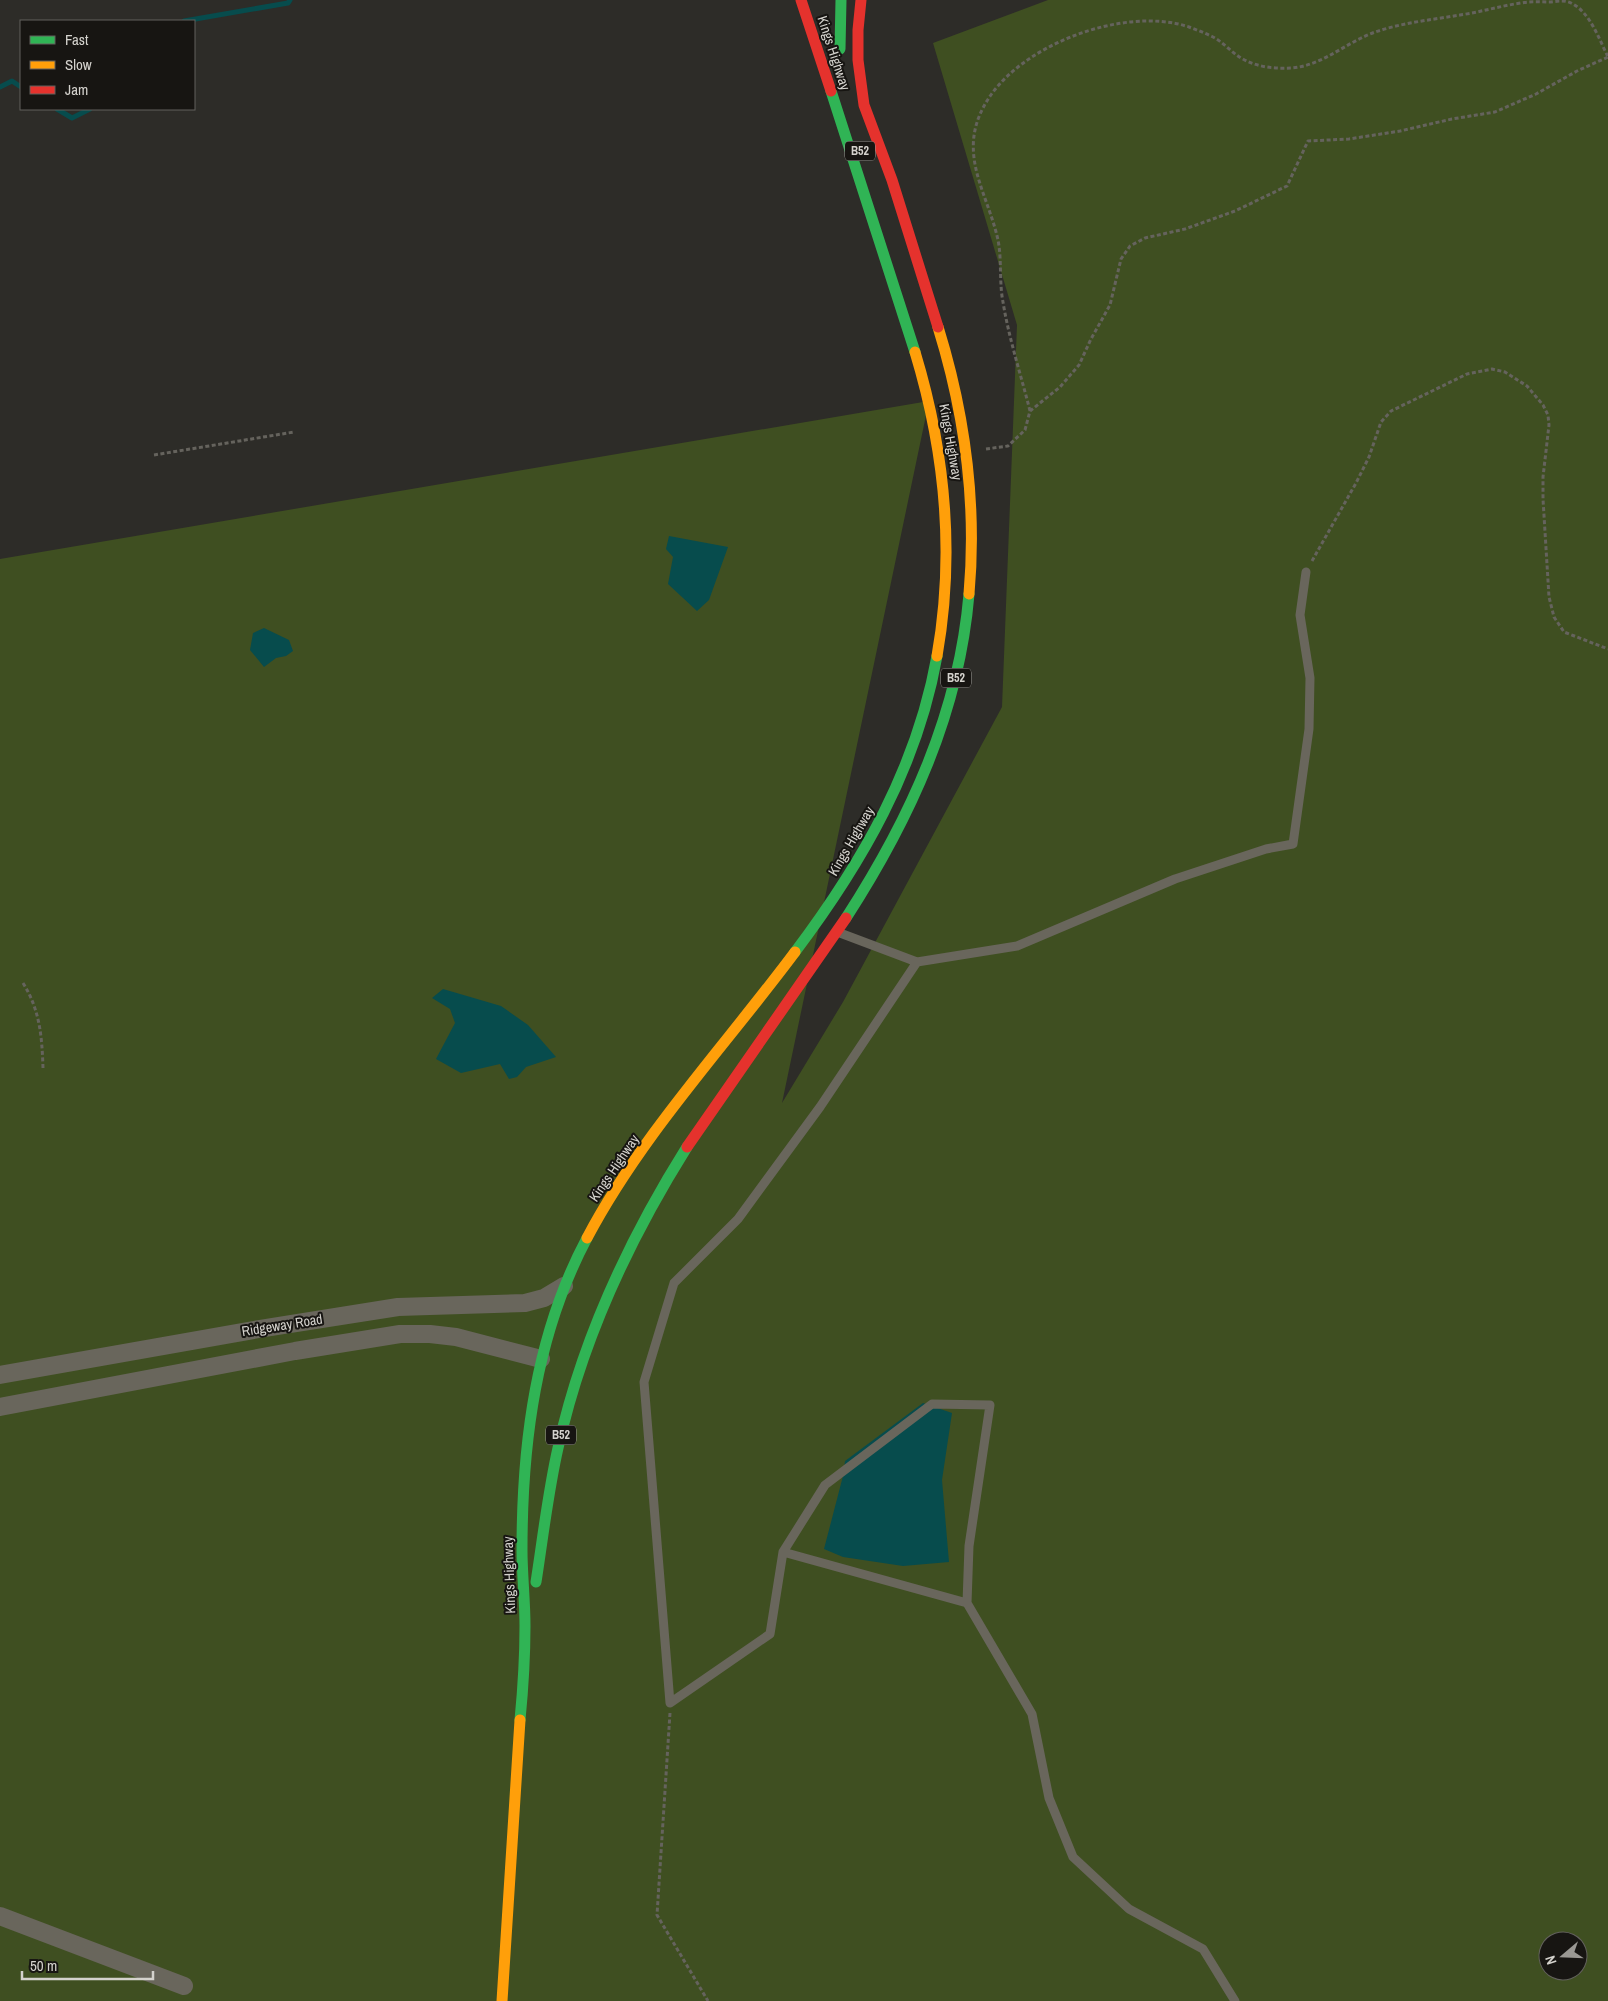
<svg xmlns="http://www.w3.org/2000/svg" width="1608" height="2001" viewBox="0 0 1608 2001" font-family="'Archivo Narrow',sans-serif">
  <rect width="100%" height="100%" fill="#2d2c28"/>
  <path fill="#3f4f21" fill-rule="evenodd" d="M1048 0H1608V2001H0V559L929 401 782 1103 843 1002 1002 707 1017 325 933 43ZM1548 1941H1578V1971H1548Z"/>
  <path fill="#074c4d" d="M669 536 728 547 709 600 697 611 668 584 673 557 666 549Z
    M264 628 289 640 293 651 286 656 276 658 264 667 250 650 253 633Z
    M443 989 501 1006 528 1025 556 1057 526 1067 517 1077 509 1079 500 1064 461 1073 436 1059 455 1023 450 1009 432 998Z
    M923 1403 952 1413 942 1480 949 1562 903 1566 843 1557 824 1549 843 1476 845 1461Z"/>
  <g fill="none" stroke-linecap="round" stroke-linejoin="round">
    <path stroke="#074c4d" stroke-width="5" d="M184 21 288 3 290 0
      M0 87 12 81 21 87
      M57 109 72 118 90 109"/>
    <path stroke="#65635d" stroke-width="3" stroke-dasharray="4 2.5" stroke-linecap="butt" d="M1030 411C1021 375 1009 339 1003 302 999 282 1002 260 998 240 988 194 958 156 983 108 1014 46 1124 5 1189 27 1197 30 1205 33 1213 37 1223 42 1231 52 1241 58 1256 67 1274 69 1291 68 1321 66 1343 45 1370 34 1398 23 1431 20 1460 15 1481 12 1500 6 1521 3 1531 1 1541 2 1551 2 1558 1 1565 0 1571 3 1590 12 1599 39 1608 57
      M986 449 1008 446 1025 430 1030 411 1060 387 1079 365 1091 339 1110 305 1121 259 1130 246 1145 238 1185 229 1235 211 1287 186 1308 141 1349 139 1400 131 1452 119 1495 112 1536 94 1577 71 1608 57
      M154 455 294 432
      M1312 561 1356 483 1369 457 1381 422 1391 411 1467 374 1492 369 1505 372 1527 386 1543 405 1548 415 1549 425 1543 477V499L1549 597 1554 617 1564 632 1608 649
      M23 983C40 1010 42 1037 43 1068
      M670 1713 657 1915 708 2001"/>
    <path stroke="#69665c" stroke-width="9" d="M840 933 917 962 1017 946 1175 879 1266 849 1293 844 1309 729 1310 678 1300 615 1306 572
      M917 962 820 1107 738 1219 674 1283 644 1382 670 1703 770 1634 783 1552 825 1485 932 1404 990 1405 969 1546 967 1603 1032 1714 1049 1798 1073 1857 1129 1909 1203 1949 1235 2001
      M783 1552 967 1603"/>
    <path stroke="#69665c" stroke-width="18" d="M0 1375 259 1329 398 1307 525 1303 544 1298 564 1286
      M0 1407 295 1351 400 1334H430L456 1337 541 1359
      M0 1916 184 1986"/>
    <path stroke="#30b455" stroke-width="11" d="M840 49 841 0
      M831 91 915 352
      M846 918C910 819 959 713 969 594
      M795 952C862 863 917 768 937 656
      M536 1582C543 1537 548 1492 558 1448 582 1339 628 1241 687 1147
      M520 1720C523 1689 525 1657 525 1626 525 1600 522 1575 522 1550 522 1442 536 1334 587 1238"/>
    <path stroke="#ff9f0a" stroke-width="11" d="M938 327C965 414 977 503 969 594
      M915 352C945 451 955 554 937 656
      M587 1238C642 1134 725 1046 795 952
      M502 2001 520 1720"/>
    <path stroke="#e5322d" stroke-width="11" d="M801 0 831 91
      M861 0 858 30V60L864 105 892 180 938 327
      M687 1147 846 918"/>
  </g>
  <g text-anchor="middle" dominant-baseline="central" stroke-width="4" stroke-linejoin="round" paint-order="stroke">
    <g fill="#171512" stroke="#9b9995" stroke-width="1">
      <rect x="845" y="141.5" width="30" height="19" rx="4"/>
      <rect x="941" y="668.5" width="30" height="19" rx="4"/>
      <rect x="546" y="1425.5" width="30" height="19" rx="4"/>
    </g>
    <g font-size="12" font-weight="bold" fill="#d4d2cd">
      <text x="860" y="151">B52</text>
      <text x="956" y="678">B52</text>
      <text x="561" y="1435">B52</text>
    </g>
    <g font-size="14" fill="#d4d2cd" stroke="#171512">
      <text transform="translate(834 53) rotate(72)">Kings Highway</text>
      <text transform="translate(951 442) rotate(80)">Kings Highway</text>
      <text transform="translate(851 841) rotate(-60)">Kings Highway</text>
      <text transform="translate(614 1168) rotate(-56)">Kings Highway</text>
      <text transform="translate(282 1325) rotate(-9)">Ridgeway Road</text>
      <text transform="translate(509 1575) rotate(-92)">Kings Highway</text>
    </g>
  </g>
  <rect x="20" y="20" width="175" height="90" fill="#171512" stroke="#63615d"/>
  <rect x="30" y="36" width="25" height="8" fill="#30b455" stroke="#63615d"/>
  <text x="65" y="45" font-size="15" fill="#d4d2cd">Fast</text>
  <rect x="30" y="61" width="25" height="8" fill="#ff9f0a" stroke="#63615d"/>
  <text x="65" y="70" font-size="15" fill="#d4d2cd">Slow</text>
  <rect x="30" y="86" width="25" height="8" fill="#e5322d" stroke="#63615d"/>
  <text x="65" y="95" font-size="15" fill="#d4d2cd">Jam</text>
  <g transform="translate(1563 1956) rotate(251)"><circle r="24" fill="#171512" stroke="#63615d"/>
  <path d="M0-4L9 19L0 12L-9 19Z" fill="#9a9893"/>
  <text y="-8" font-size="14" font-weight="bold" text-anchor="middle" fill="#d4d2cd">N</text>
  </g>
  <path d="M22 1971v8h131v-8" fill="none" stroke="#d4d2cd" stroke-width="2.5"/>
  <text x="30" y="1971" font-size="15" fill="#d4d2cd" stroke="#171512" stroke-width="4" paint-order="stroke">50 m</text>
</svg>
